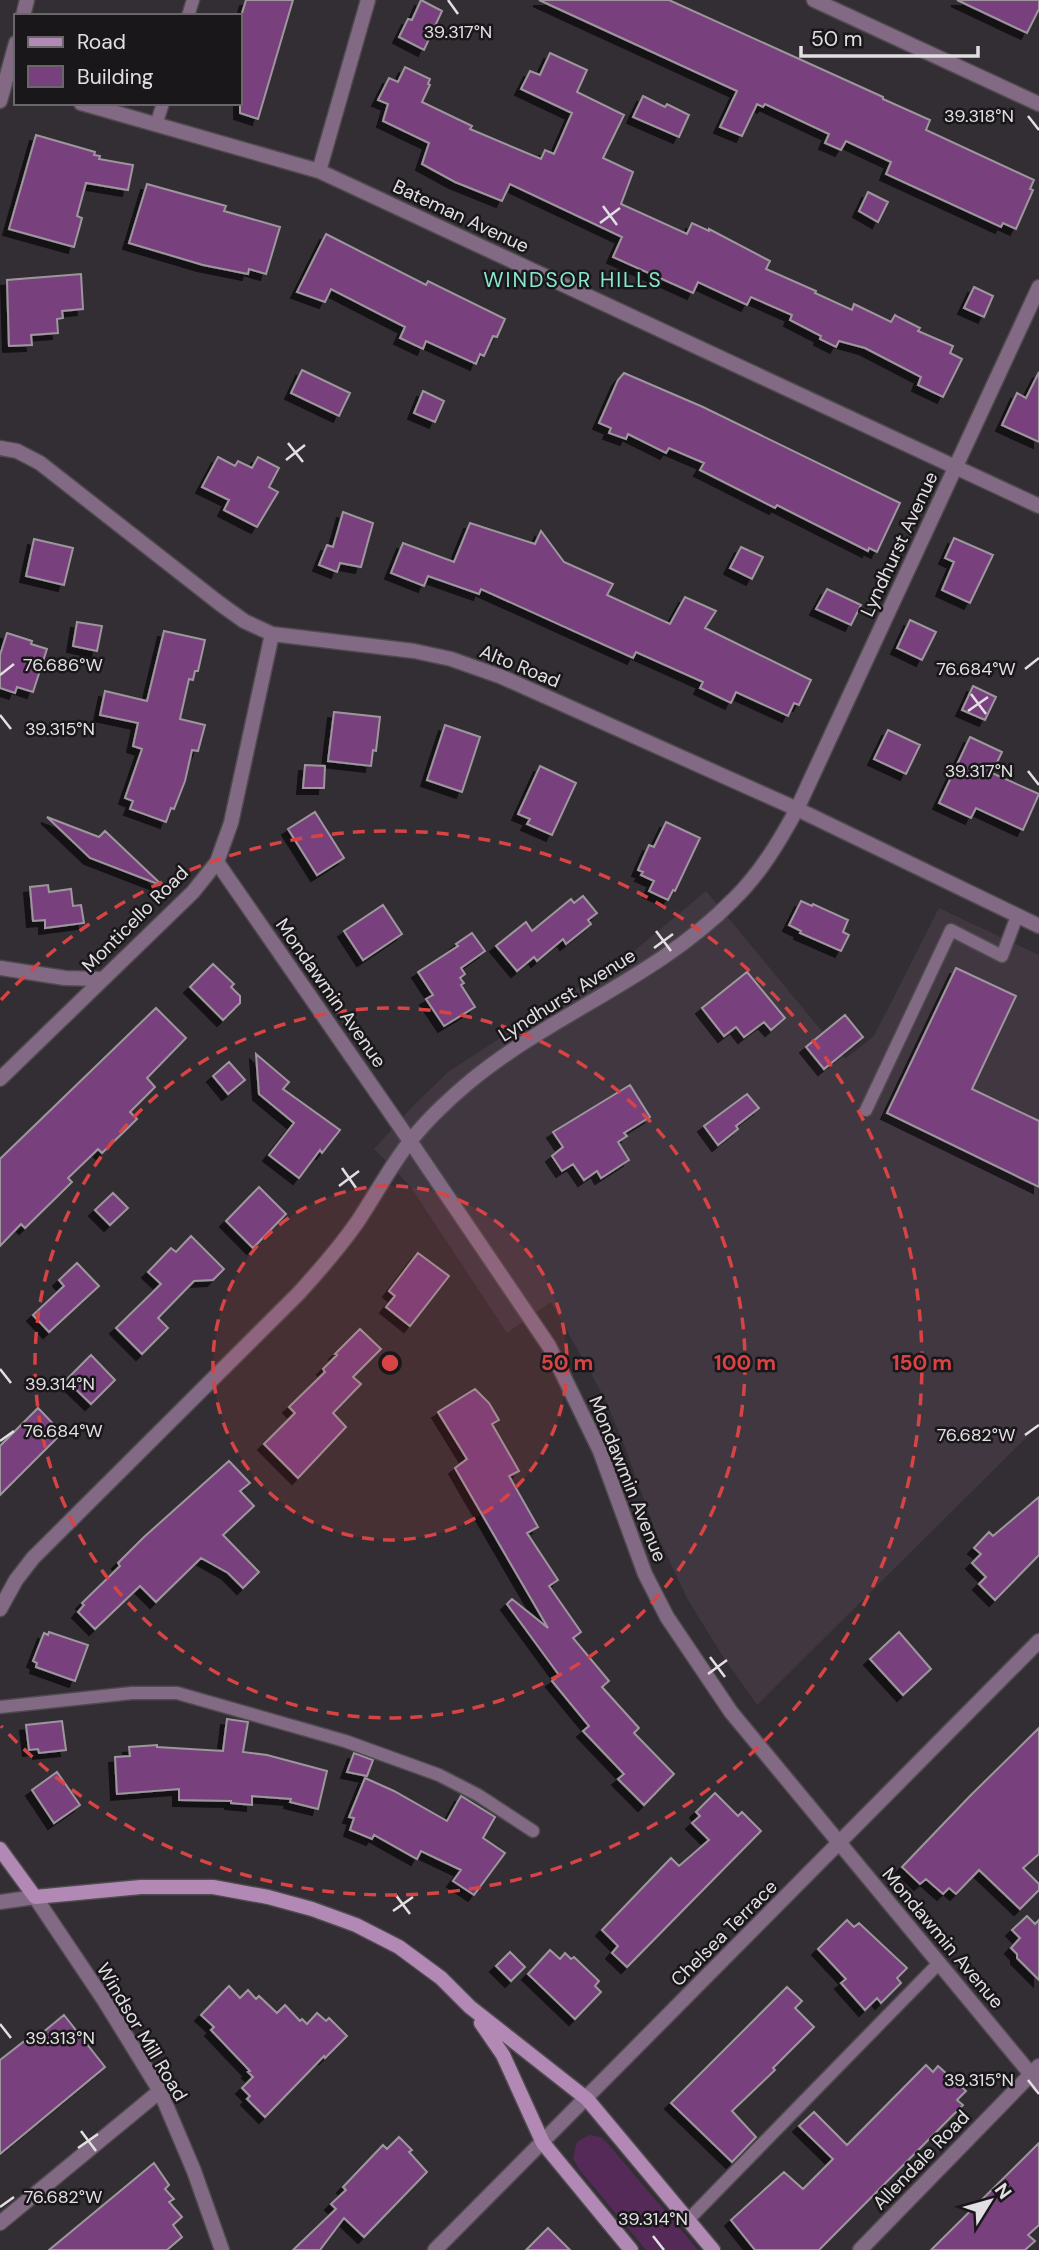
<svg xmlns="http://www.w3.org/2000/svg" width="1039" height="2250" viewBox="0 0 1039 2250" font-family="'DM Sans',sans-serif">
  <defs>
    <filter id="shadow"><feDropShadow dx="-6" dy="6" stdDeviation="0" flood-color="#0009"/></filter>
  </defs>
  <rect width="100%" height="100%" fill="#332e33"/>
  <path fill="#403741" d="M706 891 845 1059 874 1036 939 908 1039 955V1425L757 1705 722 1655 688 1600 657 1535 624 1445 605 1399 551 1302 507 1333 410 1186 374 1149 412 1107 448 1072 633 952Z"/>
  <path fill="#552a58" d="M589 2135 601 2137 609 2145 698 2250H646L579 2169 573 2158 577 2142Z"/>
  <path fill="#78417d" stroke="#9d979d" stroke-width="2" filter="url(#shadow)" d="M246 0H293L258 119 240 113V20Z
    M421 0 442 11 424 50 399 37 408 19 412 20Z
    M539 0H669L883 97V99L930 120 926 130 1034 180 1030 189 1033 190 1016 229 1003 223 1001 227 886 174 891 162 846 141 841 150 825 143 829 134 765 104 763 107 757 104 742 136 720 127 737 91Z
    M957 0H1039V9L1027 33Z
    M550 53 587 70 577 92 624 115 603 158 633 172 621 204 687 234 692 223 709 231V229L770 261 766 269 816 291 815 293 852 310 854 304 891 322 895 315 898 317 920 328 918 331 953 346 950 353 962 359 943 397 918 385 921 377 865 348 839 341 836 347 820 339 821 336 790 320 792 315 751 297 747 305 698 282 693 293 613 257 622 237 510 184 502 201 455 182 422 164 429 143 383 121 388 104 378 100 389 78 398 82 405 67 430 79 428 84 430 85 422 102 472 126 470 129 541 159 545 150 554 154 572 113 521 89 530 71 540 75Z
    M643 96 665 107 667 104 689 115 679 137 633 117Z
    M36 135 95 152 94 155 100 156 99 159 133 165 128 190 86 183 77 216 82 218 74 247 9 229Z
    M147 184 226 206 224 211 280 227 266 274 249 269 248 274 203 265 129 243Z
    M868 192 888 202 878 222 859 211Z
    M326 234 426 285 428 281 505 319 497 337 493 336 484 356 480 354 476 364 426 341 423 349 400 338 405 327 331 289 325 302 297 292Z
    M81 274 83 309 62 311 63 318 57 319 58 333 31 335 32 345 9 346 7 280Z
    M974 287 993 296 984 317 964 308Z
    M302 370 350 393 339 416 291 393Z
    M1039 372V442L1002 425 1017 393 1026 398Z
    M624 373 703 407 900 503 877 552 869 548 868 551 777 505 775 508 700 470 704 463 669 448 666 453 628 434 626 439 609 433 611 428 599 423 618 380Z
    M423 391 444 401 435 422 414 413Z
    M218 457 235 466 238 461 252 468 258 457 279 468 269 487 278 492 257 527 224 510 229 500 202 487Z
    M343 512 373 523 361 567 340 563 337 572 319 565 327 545 333 547Z
    M470 523 535 544 541 531 564 562 613 584 607 595 670 624 685 597 716 611 705 628 811 680 799 705 794 703 788 716 736 692 731 703 700 688 703 682 636 652 633 658 481 589 479 594 428 576 424 586 391 573 403 543 454 562Z
    M954 538 993 555 970 603 942 590 954 562 945 558Z
    M34 539 73 548 64 585 26 576Z
    M741 547 763 557 752 579 730 568Z
    M827 589 861 605 851 625 816 609Z
    M910 620 936 632 922 660 897 648Z
    M77 622 102 626 97 651 73 646Z
    M164 631 205 640 198 671H195L193 680 189 679 180 719 205 725 198 751 192 750 185 781 174 809 171 808 166 822 130 809 133 801 125 798 142 749 133 746 138 723 100 715 105 691 147 701Z
    M7 633 32 641 31 644 47 649 33 692 17 687 15 693 0 688V655Z
    M973 686 996 697 985 720 962 710Z
    M334 712 380 717 376 751 373 750 371 766 328 761Z
    M445 725 480 737 462 792 427 780Z
    M888 730 920 745 906 774 874 759Z
    M970 737 1002 752 992 773 1039 794 1023 830 976 808 971 818 939 803Z
    M305 765 325 766 324 788H303Z
    M540 766 576 783 552 835 527 824 530 819 518 814Z
    M315 812 344 858 317 875 288 829Z
    M47 817 99 837 105 831 163 886 90 858Z
    M666 822 700 838 675 891 673 890 668 900 649 891 654 881 641 875 643 872 638 870 649 845 654 847Z
    M48 885 49 892 71 889 73 906 81 905 84 923 45 928V920L33 921 30 887Z
    M583 896 597 913 588 920 591 924 566 944 563 939 537 961 534 957 517 971 496 946 526 922 532 931 571 899 574 903Z
    M801 901 812 906 813 904 848 920 843 932 849 935 841 951 800 933 801 931 789 925Z
    M383 905 402 934 363 960 344 931Z
    M472 933 485 951 461 968 465 974 460 978 464 983 461 985 475 1007 444 1026 426 999 433 995 418 972 458 946 456 944Z
    M213 964 234 984 231 987 240 996V1003L223 1020 190 987Z
    M956 968 1016 996 972 1089 1039 1121V1187L887 1113Z
    M747 972 785 1018 771 1030 764 1022 744 1037 736 1027 724 1036 702 1008Z
    M156 1008 186 1038 147 1078 155 1087 130 1112 137 1119 102 1153 98 1149 94 1153 68 1178 72 1182 25 1228 21 1224 0 1246V1159Z
    M845 1015 863 1037 824 1069 806 1047Z
    M256 1054 289 1082 283 1089 340 1130 322 1153 320 1150 299 1178 269 1155 294 1123 259 1094Z
    M229 1062 245 1080 228 1094 213 1076Z
    M630 1085 650 1117 624 1133 627 1136 618 1142 629 1160 601 1178 597 1171 584 1180 573 1164 562 1171 552 1156 563 1147 553 1132Z
    M747 1094 759 1108 736 1126 738 1129 718 1145 704 1126Z
    M259 1187 286 1214 253 1248 226 1221Z
    M113 1193 128 1208 110 1225 95 1210Z
    M191 1236 224 1269 213 1280 194 1281 158 1318 168 1328 142 1354 116 1328 161 1284 148 1272 171 1248 176 1252Z
    M418 1253 449 1276 410 1326 386 1307 395 1296 389 1291Z
    M77 1263 99 1286 49 1332 33 1315 64 1286 59 1280Z
    M360 1329 381 1349 353 1377 361 1384 333 1413 346 1427 298 1478 264 1444 295 1413 289 1407 325 1372 323 1369 337 1355 335 1354Z
    M91 1355 115 1380 91 1404 66 1380Z
    M475 1389 489 1403 499 1420 492 1424 519 1471 509 1476 538 1527 527 1533 558 1580 549 1586 581 1632 573 1638 609 1681 602 1687 639 1728 634 1733 674 1774 644 1805 618 1779 624 1774 583 1731 589 1726 552 1681 559 1675 507 1604 512 1599 548 1628 455 1468 467 1459 438 1412Z
    M38 1408 62 1433 0 1495V1446Z
    M229 1461 250 1483 240 1491 254 1506 223 1535 259 1572 243 1588 228 1573 201 1558 156 1602 140 1586 95 1629 78 1612 84 1605 82 1603 120 1566 118 1563 144 1537Z
    M1039 1497V1555L995 1600 979 1584 986 1577 972 1563 981 1554 974 1548 989 1532 993 1536Z
    M49 1632 88 1645 75 1681 36 1667 37 1663 33 1661 44 1633 48 1635Z
    M899 1632 931 1669 903 1695 870 1659Z
    M227 1719 248 1722 243 1752 267 1755 327 1771 318 1809 290 1802 291 1799 252 1796V1805L231 1803V1801L179 1800V1789L117 1794 115 1757 130 1756 129 1747 157 1745V1747L223 1751Z
    M62 1721 66 1750 39 1753 38 1749 29 1750 26 1725Z
    M1039 1728V1854L1023 1868 1039 1884V1890L1020 1909 979 1870 956 1894 949 1888 943 1894 926 1879 920 1884 902 1867 970 1796Z
    M354 1753 373 1760 367 1776 347 1772Z
    M57 1772 80 1805 54 1823 32 1790Z
    M365 1778 394 1791 447 1821 461 1796 495 1817 483 1838 505 1853 474 1895 453 1881 461 1870 421 1851 417 1859 374 1835 372 1839 350 1830 354 1818 349 1817Z
    M715 1793 738 1816 742 1812 761 1831 627 1967 612 1953 618 1946 602 1930 671 1858 679 1866 709 1840 692 1823 700 1816 696 1812Z
    M1027 1916 1035 1924 1039 1920V1980L1017 1958V1954L1011 1948 1020 1938 1012 1930Z
    M847 1920 854 1927 859 1923 907 1968 897 1978 901 1983 881 2003 877 1998 865 2010 841 1983 846 1979 818 1949Z
    M550 1950 560 1959 565 1953 571 1959 574 1957 599 1981 595 1986 601 1992 575 2019 528 1974Z
    M510 1952 525 1967 511 1981 496 1966Z
    M229 1986 240 1998 248 1990 256 1999 259 1996 277 2013 285 2005 300 2021 302 2019 307 2024 317 2013 326 2021 329 2018 347 2036 325 2058 324 2056 265 2117 247 2099 250 2096 242 2088 253 2077 248 2072 250 2071 211 2030 214 2027 201 2015Z
    M787 1987 802 2001 795 2008 814 2027 773 2068 775 2070 732 2111 756 2137 732 2162 671 2103Z
    M64 2015 105 2067 0 2154V2060L27 2039 30 2043Z
    M926 2065 933 2072 938 2066 966 2091 957 2100 963 2105 819 2250H755L731 2220 784 2172 803 2189 833 2159 799 2126 814 2112 847 2145Z
    M399 2137 412 2150 409 2152 427 2172 364 2237 344 2218 320 2250H293L336 2209 331 2204 346 2190 343 2187 383 2145 387 2149Z
    M1039 2143V2225L1028 2235 1035 2241 1025 2250H931Z
    M154 2163 169 2185 165 2189 174 2199 169 2202 182 2217 173 2225 182 2237 167 2250H49Z
    M548 2228 570 2250H526Z"/>
  <g fill="none" stroke-linecap="round" stroke-linejoin="round">
    <g stroke="#4f4a4f" stroke-width="15">
      <path id="service" d="M188 16 193 0
        M156 125 163 103
        M866 1110 951 930 1002 956 1017 916
        M0 1707 132 1693H177L345 1741 439 1775 478 1795 533 1831
        M688 2220 939 1963"/>
    </g>
    <g stroke="#4f4a4f" stroke-width="17">
      <path id="minor" d="M814 0 1039 104
        M23 16 27 0
        M0 101 16 43
        M81 103 319 171 1039 506
        M319 171 368 0
        M0 448 17 451 40 463 219 603 244 621 272 634 414 651 451 659 502 677 797 809 1039 926
        M217 862 410 1141 549 1346 600 1451 645 1574 667 1617 731 1712 1039 2084
        M0 968 65 978 102 979
        M0 1079 193 892 217 862 231 823 272 634
        M0 1902 35 1897 104 2000 160 2091 194 2171 222 2250
        M0 2223 160 2091
        M435 2250 1039 1641
        M860 2250 1039 2066"/>
    </g>
    <g stroke="#4f4a4f" stroke-width="17">
      <path id="tertiary" d="M0 1609 16 1580 33 1558 298 1294C319 1271 340 1247 358 1221 376 1194 391 1165 411 1140 427 1120 447 1101 467 1084 549 1015 657 978 733 900 760 874 779 842 797 809L1039 287"/>
    </g>
    <g stroke="#4f4a4f" stroke-width="17">
      <path id="secondary" d="M0 1849 35 1897 141 1887H213L268 1897 312 1909 356 1925 399 1947 441 1978 470 2007 587 2099 713 2250
        M481 2023 503 2055 543 2143 631 2250"/>
    </g>
    <use href="#service" stroke="#836a84" stroke-width="12"/>
    <use href="#minor" stroke="#836a84" stroke-width="14"/>
    <use href="#tertiary" stroke="#836a84" stroke-width="14"/>
    <use href="#secondary" stroke="#b189b4" stroke-width="14"/>
  </g>
  <path fill="none" stroke="#e2dfe2" stroke-width="2.5" d="M448 0 458 14M1028 116 1039 130M603 206 617 225M600 223 620 208M288 443 303 462M286 460 305 445M1025 669 1039 658M0 675 14 664M971 694 986 714M968 711 988 697M0 715 11 729M1028 771 1039 785M656 931 671 951M654 948 673 934M342 1168 356 1188M339 1186 359 1171M0 1369 11 1383M1025 1435 1039 1425M0 1441 14 1431M710 1657 725 1677M708 1674 727 1660M395 1894 410 1914M393 1911 413 1897M0 2024 11 2038M1028 2080 1039 2094M81 2131 96 2151M78 2148 98 2134M0 2207 14 2197M653 2236 664 2250"/>
  <circle cx="390" cy="1363" r="177" fill="#d84344" fill-opacity=".12"/>
  <g fill="none" stroke="#d84344" stroke-width="3.5" stroke-dasharray="12 9">
    <circle cx="390" cy="1363" r="177"/>
    <circle cx="390" cy="1363" r="355"/>
    <path d="M1 1000A532 532 0 1 1 1 1726"/>
  </g>
  <g text-anchor="middle" dominant-baseline="central" stroke-width="5" stroke-linejoin="round" paint-order="stroke">
    <g font-size="19" fill="#e2dfe2" stroke="#191719">
      <text transform="translate(461 216) rotate(25)">Bateman Avenue</text>
      <text transform="translate(899 544) rotate(-65)">Lyndhurst Avenue</text>
      <text transform="translate(520 666) rotate(22)">Alto Road</text>
      <text transform="translate(135 919) rotate(-45)">Monticello Road</text>
      <text transform="translate(331 993) rotate(55)">Mondawmin Avenue</text>
      <text transform="translate(567 995) rotate(-32)">Lyndhurst Avenue</text>
      <text transform="translate(628 1479) rotate(68)">Mondawmin Avenue</text>
      <text transform="translate(724 1933) rotate(-45)">Chelsea Terrace</text>
      <text transform="translate(943 1938) rotate(50)">Mondawmin Avenue</text>
      <text transform="translate(142 2032) rotate(59)">Windsor Mill Road</text>
      <text transform="translate(921 2160) rotate(-46)">Allendale Road</text>
    </g>
    <g font-size="21" letter-spacing="2" fill="#87e8ce" stroke="#191719">
      <text x="573" y="280">WINDSOR HILLS</text>
    </g>
  </g>
  <g font-size="18" text-anchor="middle" fill="#e2dfe2" stroke="#191719" stroke-width="5" stroke-linejoin="round" paint-order="stroke">
    <text x="458" y="38">39.317°N</text>
    <text x="979" y="122">39.318°N</text>
    <text x="63" y="671">76.686°W</text>
    <text x="976" y="675">76.684°W</text>
    <text x="60" y="735">39.315°N</text>
    <text x="979" y="777">39.317°N</text>
    <text x="60" y="1390">39.314°N</text>
    <text x="63" y="1437">76.684°W</text>
    <text x="976" y="1441">76.682°W</text>
    <text x="60" y="2044">39.313°N</text>
    <text x="979" y="2086">39.315°N</text>
    <text x="63" y="2203">76.682°W</text>
    <text x="653" y="2225">39.314°N</text>
  </g>
  <circle cx="390" cy="1363" r="10" fill="#d84344" stroke="#191719" stroke-width="3.5"/>
  <g font-size="21" text-anchor="middle" font-weight="bold" fill="#d84344" stroke="#191719" stroke-width="5" stroke-linejoin="round" paint-order="stroke">
    <text x="567" y="1370">50 m</text>
    <text x="745" y="1370">100 m</text>
    <text x="922" y="1370">150 m</text>
  </g>
  <rect x="14" y="14" width="228" height="91" fill="#191719" stroke="#696769" stroke-width="2"/>
  <rect x="28" y="37" width="35" height="10" fill="#b189b4" stroke="#696769" stroke-width="2"/>
  <text x="77" y="49" font-size="21" fill="#e2dfe2">Road</text>
  <rect x="28" y="66" width="35" height="21" fill="#78417d" stroke="#696769" stroke-width="2"/>
  <text x="77" y="84" font-size="21" fill="#e2dfe2">Building</text>
  <g transform="translate(990 2201) rotate(53)" stroke="#191719" stroke-width="5" paint-order="stroke">
  <path d="M0-5L12 26L0 18L-12 26Z" fill="#e2dfe2"/>
  <text y="-10" font-size="19" font-weight="bold" text-anchor="middle" fill="#e2dfe2">N</text>
  </g>
  <path d="M801 46v10h177v-10" fill="none" stroke="#e2dfe2" stroke-width="3.5"/>
  <text x="811" y="46" font-size="21" fill="#e2dfe2" stroke="#191719" stroke-width="5" paint-order="stroke">50 m</text>
</svg>
